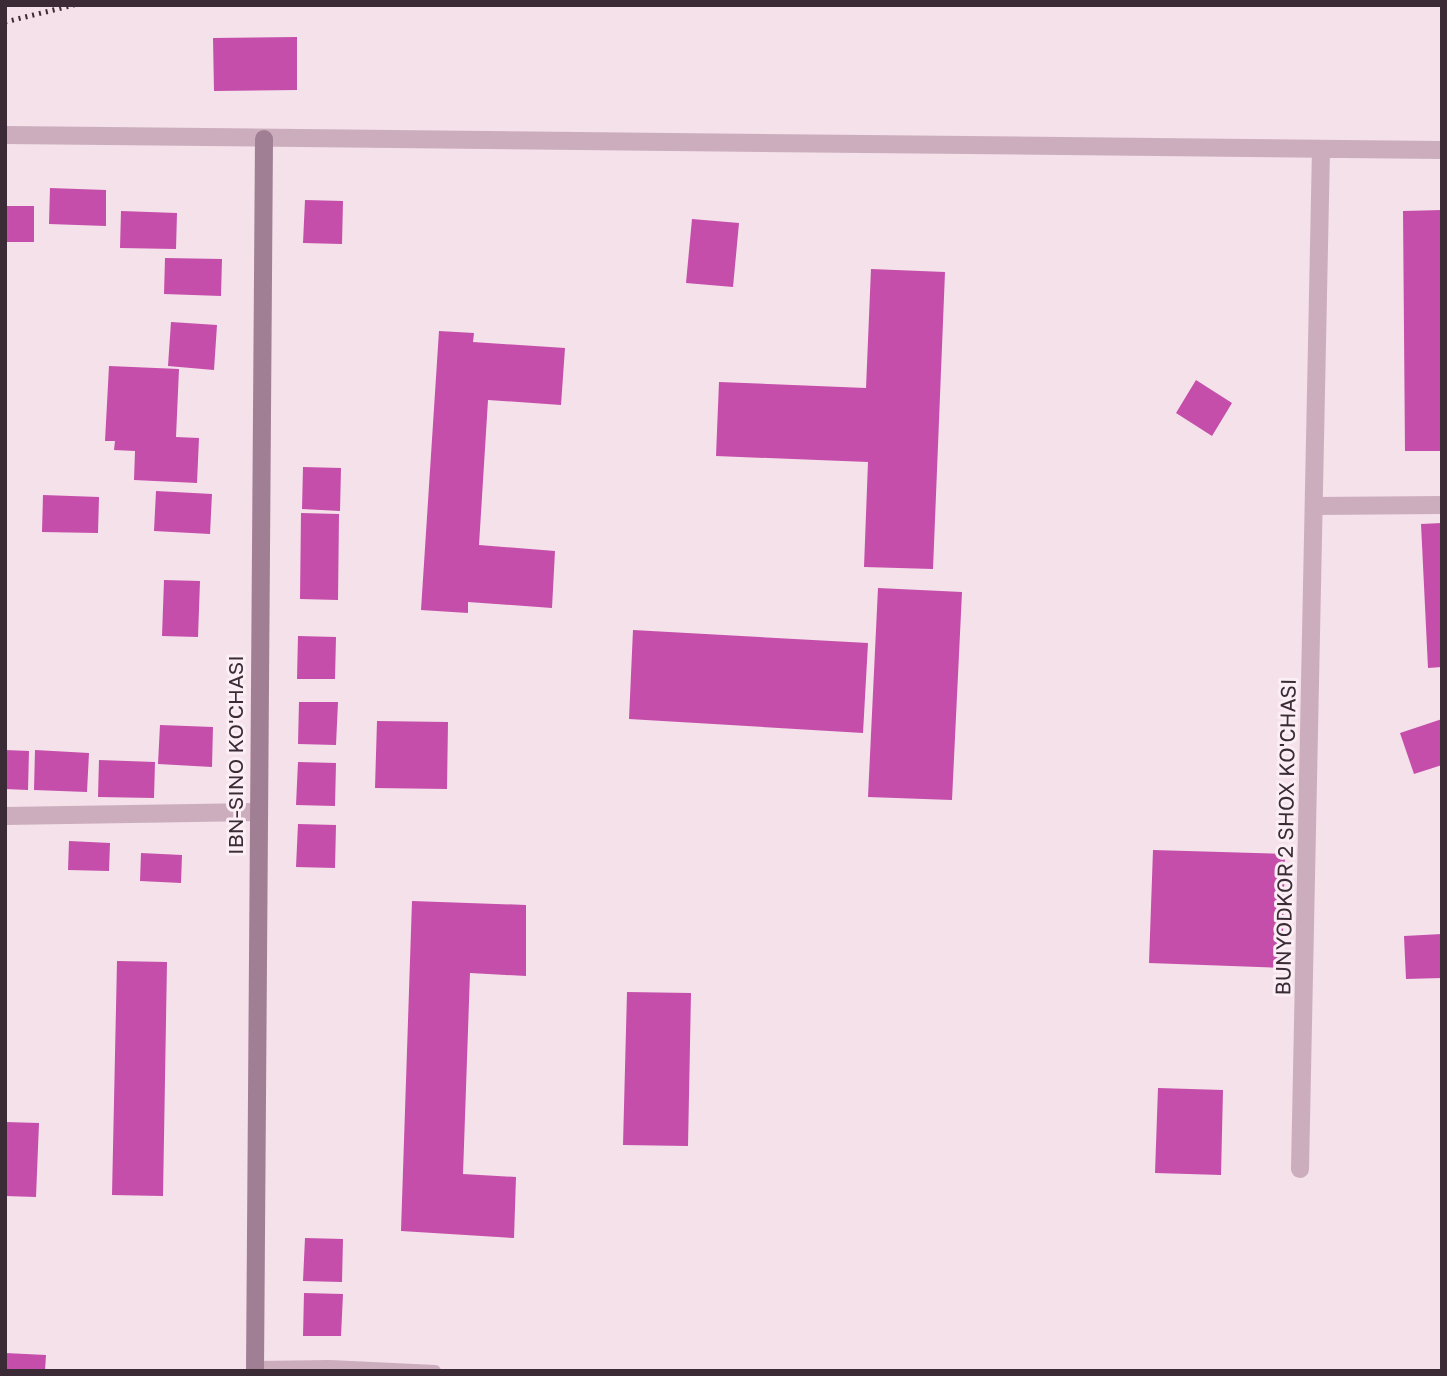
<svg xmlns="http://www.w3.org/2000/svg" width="1447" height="1376" viewBox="0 0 1447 1376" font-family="'Golos Text',sans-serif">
  <rect width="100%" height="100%" fill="#f4e1ea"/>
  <path fill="#c54eaa" d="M297 37V90L214 91 213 38Z
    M50 188 106 190V226L49 224Z
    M305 200 343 201 342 244 303 243Z
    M5 206H34V242H5Z
    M1442 210V451H1405L1403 211Z
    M121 211 177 213 176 249 120 248Z
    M692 219 739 223 733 287 686 283Z
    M165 258 222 259 221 296 164 294Z
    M871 269 945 272 933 569 864 567 868 462 716 456 719 382 866 388Z
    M171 322 217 325 214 370 168 366Z
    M439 331 474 333 473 342 565 348 561 405 488 400 479 545 555 551 552 608 468 602V613L421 610Z
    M109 366 179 369 176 437 199 438 197 483 134 480 135 451 114 450 115 441H105Z
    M1196 380 1232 403 1212 436 1176 413Z
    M303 467 341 468 340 511 302 509Z
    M156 491 212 494 210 534 154 531Z
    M43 495 99 497 98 533 42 532Z
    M301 513 339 514 338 600 300 599Z
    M1442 523V667L1428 668 1421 524Z
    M164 580 200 581 198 637 162 636Z
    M878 588 962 592 952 800 868 797Z
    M633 630 868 643 863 733 629 719Z
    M298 636 336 637 335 679H297Z
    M299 702H338L336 745 298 744Z
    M1442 719V765L1414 774 1400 733Z
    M377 721 448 722 447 789 375 788Z
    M160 725 213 727 212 767 158 764Z
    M5 750 29 751 28 790 5 789Z
    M35 750 89 753 87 792 34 790Z
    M99 760 155 762 154 798 98 797Z
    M298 762 336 763 335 806 296 805Z
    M298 824 336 825 335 868 296 867Z
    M69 841 110 843 109 871 68 870Z
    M1153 850 1285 854 1282 968 1149 963Z
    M141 853 182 855 181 883 140 881Z
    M412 901 526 905V976L470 973 463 1174 516 1177 514 1238 401 1231Z
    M1442 934V978L1406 979 1404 936Z
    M117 961 167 962 163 1196 112 1195Z
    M627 992 691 993 688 1146 623 1145Z
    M1158 1088 1223 1090 1221 1175 1155 1173Z
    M5 1122 39 1123 36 1197 5 1196Z
    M305 1238 343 1239 342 1282 303 1281Z
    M304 1293 343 1294 341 1336H303Z
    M5 1353 46 1355 45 1371H5Z"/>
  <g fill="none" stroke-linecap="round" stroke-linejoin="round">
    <path stroke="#ccadbe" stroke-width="12" d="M255 1367 330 1366 435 1371"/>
    <path stroke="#ccadbe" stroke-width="18" d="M5 135 1442 150
      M1315 506 1442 505
      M5 816 258 812
      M1300 1169 1321 149"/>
    <path stroke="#a07e94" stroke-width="18" d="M255 1371 264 139"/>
    <path stroke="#3b2b36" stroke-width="5" stroke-dasharray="2 5" stroke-linecap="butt" d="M5 22 74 5"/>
  </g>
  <g text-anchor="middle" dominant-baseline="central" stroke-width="6" stroke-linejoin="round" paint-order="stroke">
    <g font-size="21" fill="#3b2b36" stroke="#fbeef4">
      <text transform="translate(235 755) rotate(-90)">IBN-SINO KO'CHASI</text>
      <text transform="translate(1285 837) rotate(-89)">BUNYODKOR 2 SHOX KO'CHASI</text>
    </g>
  </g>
  <rect width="1447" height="1376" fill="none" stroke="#3b2b36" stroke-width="14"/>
</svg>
